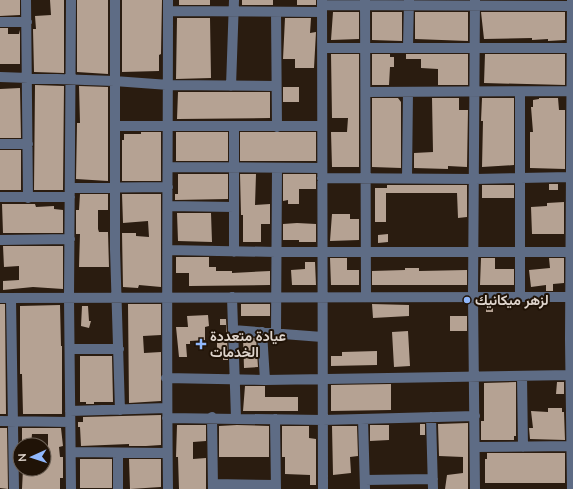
<svg xmlns="http://www.w3.org/2000/svg" width="573" height="489" viewBox="0 0 573 489" font-family="Mulish,Vazirmatn,sans-serif">
  <rect width="100%" height="100%" fill="#2a1c10"/>
  <path fill="#b5a293" d="M0 0H20V15L0 16Z
    M50 0H64V73L34 72 33 29H36L35 16 51 15Z
    M77 0H108V74L77 72Z
    M122 0H162L161 54 159 55V71L122 72Z
    M179 0H210V5H179Z
    M242 0H273V5H242Z
    M297 0H316V5H297Z
    M333 12H359V39L331 40Z
    M372 12H402V41L372 40Z
    M415 12H468V41L415 39Z
    M481 12H565V40L548 41V39L532 40V38L484 39Z
    M177 18H210L211 78 176 79Z
    M285 18H311L310 33 316 32 314 68H295V59H283Z
    M0 28H8V34H19L20 30V64H0Z
    M331 54H359V167H332L331 132H347L348 118H332Z
    M372 54H390V57H394V67H390L389 85H372Z
    M406 54H468V85H438V69L421 68V59H406Z
    M485 54H565V85L484 83Z
    M35 85 64 86 63 190H34Z
    M79 86 108 87V181L76 179 77 123H80Z
    M283 87H299V102H283Z
    M20 88 21 138H0V89Z
    M178 92H270V118L177 119Z
    M372 98H398L401 102V168L372 167Z
    M432 98H459V110H468L467 167 448 166V169L414 168V153L433 152Z
    M482 98H514V165L482 167 483 121H481Z
    M539 98H558L559 110H565V169L530 168V132H533L531 107H533V100L539 99Z
    M141 132H161V181H122V140H124V134H141Z
    M176 132H228V161H176Z
    M240 132H316V161H240Z
    M0 150H21V190H0Z
    M178 174H228V199L175 200V194H178Z
    M240 174H256L255 205 270 204V224H261V242H243V215H241Z
    M283 174H316V189H299V204H288V200L283 201Z
    M549 184H558V190H549Z
    M387 185H467V217L458 218 457 193H386V222H375V188H387Z
    M482 185H514V198H482Z
    M80 194H108V210H98V229L99 232H108L109 267H79L80 234H76V210H79Z
    M122 194H161V287L139 285 138 288 123 287 122 233H136V236L149 237 148 221 123 223Z
    M564 202V234H532L531 207 547 206V203Z
    M2 204H35L36 207 54 206V209L63 210V233H3Z
    M177 213H211L212 242 178 241Z
    M332 214H350V219H359V240L330 241Z
    M297 223 316 224V242H299V240H283V224Z
    M388 234V242L378 243V235Z
    M3 246H63V289L33 287 3 290V281L19 280V266L4 267Z
    M176 257H209V267H216V271H232V273L270 271V285L189 286V273H176Z
    M330 258H347V270H359V285H331Z
    M481 258H495V269H514V285H480Z
    M549 258H564V283L553 284V291H546V285L531 287 529 270 550 268Z
    M305 262H315L316 285H292L291 270 305 269Z
    M405 268H419V271L467 270V285H372V271L405 270Z
    M0 304H5L6 414H0Z
    M128 304H161V335L143 336 144 353 161 352V401L129 403Z
    M241 304H270V316H241Z
    M372 304 409 305V316L373 318Z
    M60 305 61 346H62V414H23L22 374H20V306Z
    M486 305H493V312H486Z
    M82 306H88L89 321H91L89 328 81 326Z
    M208 315 209 326 205 327V340L190 341V344H186L187 357H179L176 327H188L187 316Z
    M450 316H467V331H450Z
    M220 319H226L228 360H223V356H217V338H226V325H220Z
    M408 331 410 366 394 367 392 332Z
    M243 337 256 338 258 367 244 368Z
    M377 351V365L331 366V356H342V352Z
    M80 356H112L113 402H94V404H86V402H80Z
    M516 382V436H514V440H481V421H484V383Z
    M557 382H564V394H556Z
    M391 384V410L331 411V385Z
    M245 386H265V397H298V411H243Z
    M548 408H562V412H564L565 440 530 439 529 428H533L531 411 548 412Z
    M161 415V445L146 446H129V444L81 446 80 427H78V422H83V417Z
    M468 423V489H445L447 475 463 473V457L439 456 438 424Z
    M420 424H425V435H420Z
    M177 425H206V441L193 442V459L206 458V489H179L178 457H176Z
    M237 425 269 426V457H219V426Z
    M370 425H389V440L370 441Z
    M282 426H309V438L316 439V485H310V475L285 474V457H282Z
    M332 426H357L358 456 350 457 351 473 333 475Z
    M0 428H7L8 489 0 488Z
    M22 428H61L63 446 59 447 60 457H63V478H60V489H22L23 469H44V450H48V434H32L31 445H22Z
    M487 453H565V483H485V459H487Z
    M80 459H112V488H80Z
    M129 459H161V487L130 489Z"/>
  <g fill="none" stroke-linecap="round" stroke-linejoin="round">
    <path stroke="#5e6c85" stroke-width="10" d="M26 0 28 198
      M115 0V249L120 410
      M322 0 323 489
      M365 0 366 297
      M572 0 570 340 572 489
      M322 5 571 6
      M168 11 322 12
      M276 12 277 127
      M0 22H27
      M408 47 409 0
      M322 48H572
      M0 77 114 81 169 85 276 86
      M231 86 234 0
      M366 92 570 91
      M520 92V297
      M115 126H322
      M234 127V252
      M0 144H28
      M168 167 322 168
      M322 178 475 179 570 177
      M407 178 408 92
      M70 188 168 187
      M0 197H70
      M168 206 234 207
      M0 240 70 239
      M168 250 276 252H573
      M232 297 236 418
      M0 298 573 297
      M11 298 14 489
      M233 330 322 337
      M262 332 265 380
      M276 333 277 168
      M70 349H119
      M522 376 523 447
      M166 378 265 380 571 375
      M70 411 167 408
      M212 417 213 489
      M431 417 433 489
      M167 418 323 420 475 416
      M275 419 276 489
      M363 419 365 489
      M0 421 70 422
      M476 447 572 446
      M71 452 167 453
      M365 480 433 479
      M213 484 276 485
      M71 489 69 298 71 0
      M118 489V453
      M168 489C166 326 168 163 168 0
      M475 489 473 296 475 0"/>
  </g>
  <g fill="#90b8fd" stroke="#201307" stroke-width="1.5">
    <circle cx="467" cy="300" r="4"/>
    <path d="M199 338h4v4h4v4h-4v4h-4v-4h-4v-4h4z"/>
  </g>
  <g text-anchor="middle" dominant-baseline="central" stroke-width="4" stroke-linejoin="round" paint-order="stroke">
    <g font-size="14" font-weight="bold" fill="#dfd5cd" stroke="#201307" text-anchor="start">
      <text x="475" y="300">لزهر ميكانيك</text>
      <text x="210" y="336">عيادة متعددة<tspan x="210" dy="16">الخدمات</tspan></text>
    </g>
  </g>
  <g transform="translate(32 457) rotate(267)"><circle r="19" fill="#201307" stroke="#6c6156"/>
  <path d="M0-3L7 15L0 10L-7 15Z" fill="#90b8fd"/>
  <text y="-6" font-size="11" font-weight="bold" text-anchor="middle" fill="#dfd5cd">N</text>
  </g>
</svg>
